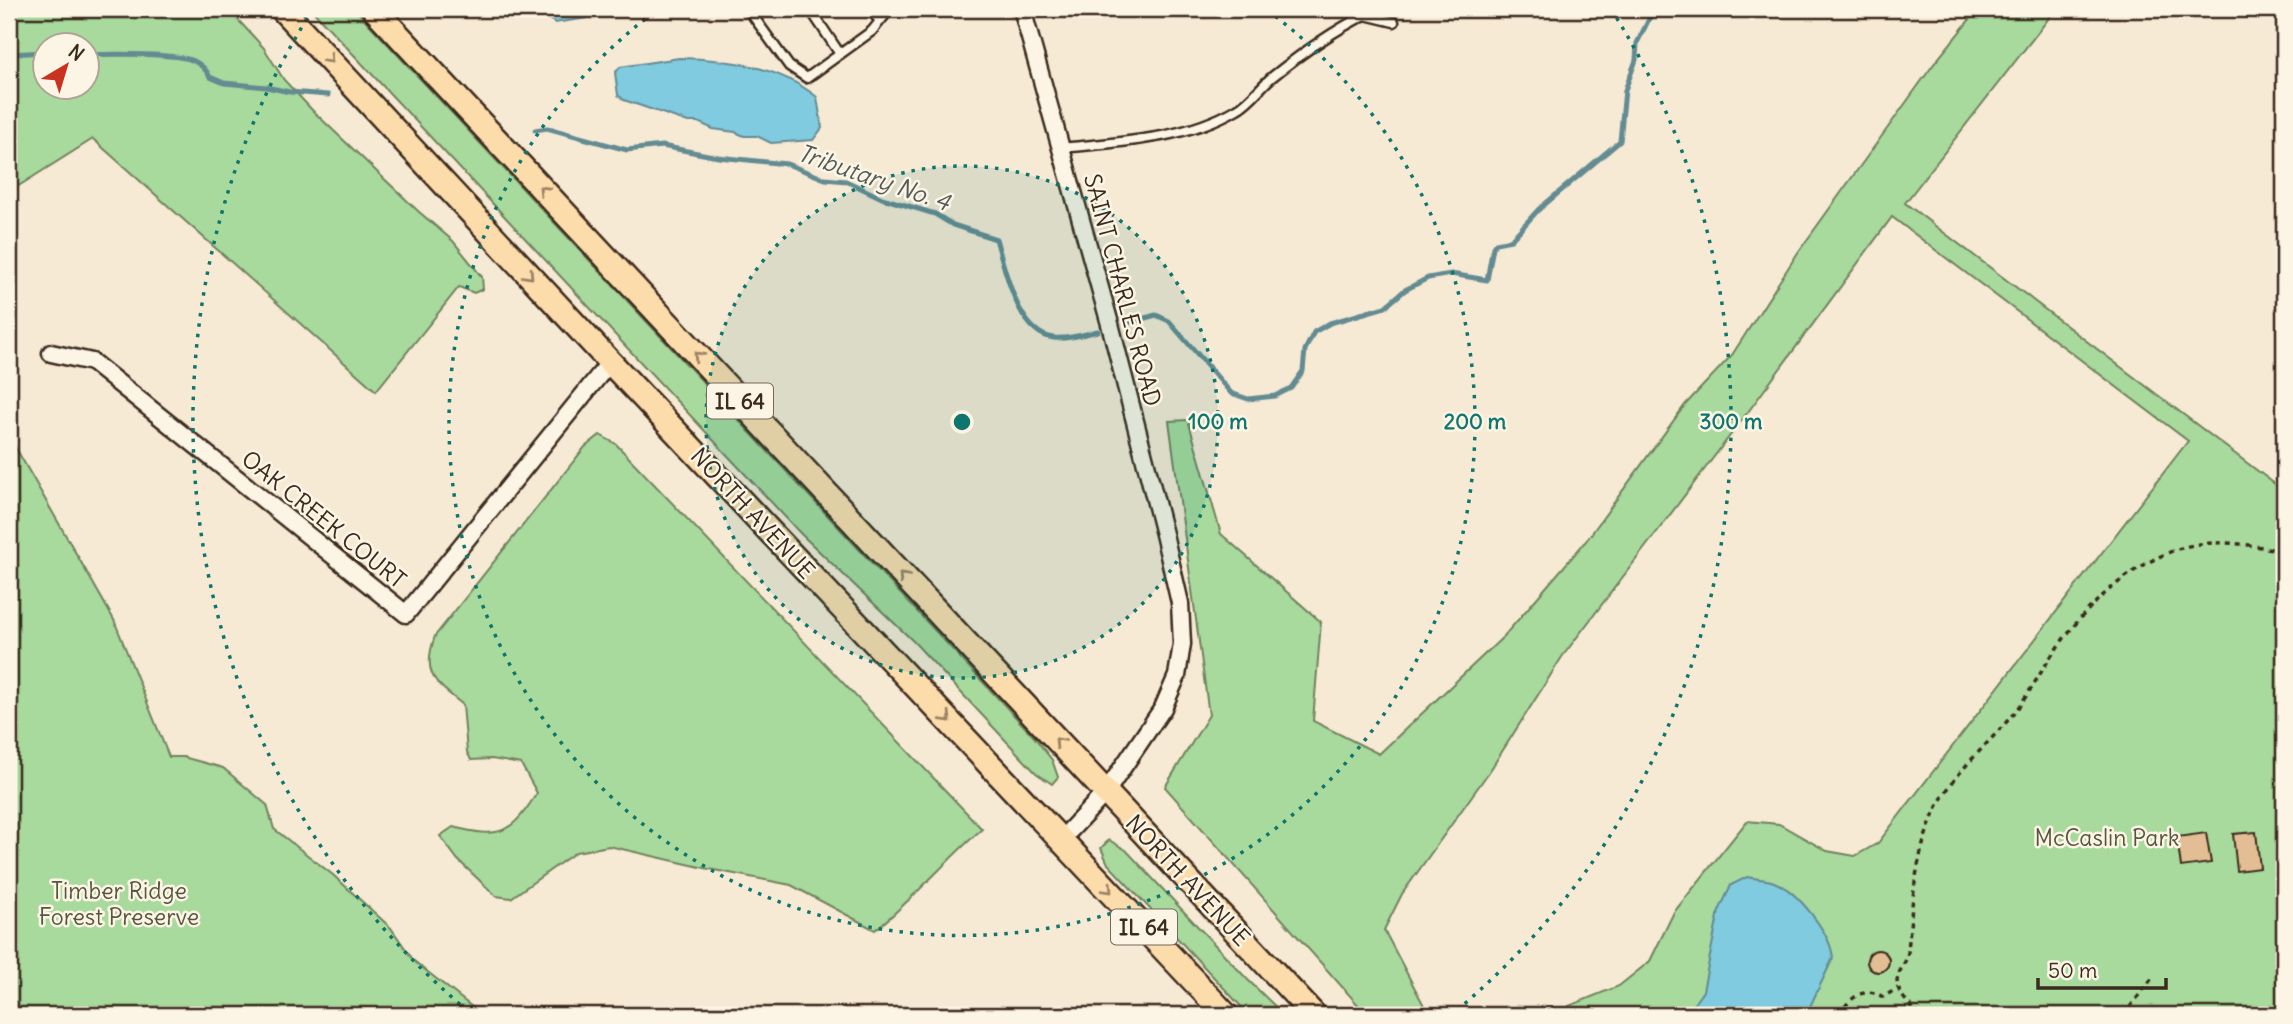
<svg xmlns="http://www.w3.org/2000/svg" width="2293" height="1024" viewBox="0 0 2293 1024" font-family="Delius,sans-serif">
  <rect width="100%" height="100%" fill="#f7ead5"/>
  <filter id="ink" filterUnits="userSpaceOnUse"><feTurbulence type="fractalNoise" baseFrequency=".0143" numOctaves="2"/><feDisplacementMap in="SourceGraphic" scale="14" xChannelSelector="R" yChannelSelector="G"/><feConvolveMatrix kernelMatrix="1 2 1 2 8 2 1 2 1" color-interpolation-filters="sRGB"/></filter>
  <g filter="url(#ink)">
    <path fill="#a7da9c" stroke="#71825d" stroke-width="2" fill-rule="evenodd" d="M9 9H228L264 48 284 80 313 111 418 211 453 241 482 277 483 289 474 293 459 287 376 391 93 139 9 192ZM46 46H88V88H46Z
      M311 9H355L1035 738 1052 760 1058 777 1052 784 1036 773 913 641 801 534Z
      M1978 9H2056L1905 203 2284 491V1015H1566L1569 1006 1619 986 1650 961 1674 912 1747 821 1779 824 1827 851 1855 856 1878 843 2188 441 1892 217 1748 412 1562 657 1491 769 1402 894 1384 930 1429 1015H1367L1165 787 1209 715 1169 421 1188 420 1221 534 1321 622 1313 721 1379 754 1504 636 1586 541 1685 405 1732 355 1799 251 1933 65Z
      M600 435 616 444 982 829C945 861 914 899 875 930L791 885 709 869 609 846 576 852 511 898 496 896 458 860 440 836 453 827C500 839 511 834 537 793L521 764 492 759 471 760 467 752 463 705C435 682 421 675 435 636L585 447Z
      M9 436 114 620 169 757H183L223 768 267 805 274 829 333 875 391 928 414 961 482 1015H9Z
      M1109 840 1126 850 1247 979 1284 1015H1249L1108 864 1101 848Z"/>
    <path fill="#80cbdf" stroke="#648b92" stroke-width="2" d="M534 9H593L587 18 555 23Z
      M2284 12V47L2278 44 2276 19 2280 13Z
      M679 58C728 59 778 66 817 97L822 128 813 140 771 143 757 136H744L735 132 713 129 698 122H688L624 100 618 95 615 73 620 67Z
      M1747 877C1755 879 1766 879 1774 882 1798 891 1831 934 1833 958L1806 1015H1686L1703 991 1719 911 1731 885Z"/>
    <g fill="none" stroke-linecap="round" stroke-linejoin="round">
      <path stroke="#648b92" stroke-width="5" d="M9 54 46 52
        M88 55C109 54 178 53 194 61 202 65 206 69 210 77L224 83 266 87 290 92 328 95
        M535 130 547 128 627 150 662 146 718 157 787 164 825 179 846 181 882 198 935 214 953 225 996 239C1005 268 1017 334 1054 338 1067 340 1085 334 1098 331
        M1127 323 1156 315 1169 321 1231 393 1248 399 1275 396 1291 388 1303 371 1305 350 1314 332 1330 323 1385 307 1405 290 1428 278 1451 274 1487 280 1493 247 1496 243 1511 240 1538 210 1620 141 1625 90 1636 60 1637 43 1654 9"/>
    </g>
    <path fill="#e3be94" stroke="#3b2a1e" stroke-width="2" d="M2256 832 2260 868 2237 871 2233 834Z
      M2206 833 2211 863 2181 867 2177 837Z
      M1867 961a11 11 0 1 1 22 0a11 11 0 1 1-22 0Z"/>
    <g fill="none" stroke-linecap="round" stroke-linejoin="round">
      <g stroke="#3b2a1e" stroke-width="13">
        <path id="lane" d="M748 9 789 66 807 78 872 31 890 9
          M810 9 840 54
          M870 9 880 21
          M1061 148C1119 142 1185 140 1237 109 1250 102 1260 87 1272 77 1302 53 1331 32 1365 15L1394 22"/>
      </g>
      <g stroke="#3b2a1e" stroke-width="21">
        <path id="street" d="M1022 9 1110 324 1164 534 1180 603 1182 644 1177 676 1163 708 1106 792 1061 840
          M51 353 92 362 406 614 610 362"/>
      </g>
      <g stroke="#3b2a1e" stroke-width="28">
        <path id="primary" d="M282 9 610 362 1226 1015
          M374 9 1314 1015"/>
      </g>
      <path stroke="#3b2a1e" stroke-width="3.5" stroke-dasharray="5 5" stroke-linecap="butt" d="M1839 1015C1850 998 1864 985 1883 997L1898 988
        M1920 1015C1910 1005 1893 991 1898 976 1901 967 1907 961 1908 952 1912 902 1915 853 1937 807 1957 768 1991 743 2017 709 2030 692 2040 673 2052 655 2081 612 2121 572 2170 552 2205 537 2248 543 2284 552
        M2124 1015 2153 977"/>
      <use href="#lane" stroke="#fcf5e5" stroke-width="8"/>
      <use href="#street" stroke="#fcf5e5" stroke-width="16"/>
      <use href="#primary" stroke="#fddcac" stroke-width="23"/>
    </g>
    <defs><path id="oneway-chevron" d="M-2-3.5L2.5 0L-2 3.5" fill="none" stroke-width="1.6" stroke-linecap="round" stroke-linejoin="round" transform="scale(1.75)"/></defs>
    <g stroke="#9c8365">
      <use href="#oneway-chevron" transform="translate(329 59) rotate(47)"/>
      <use href="#oneway-chevron" transform="translate(543 190) rotate(-133)"/>
      <use href="#oneway-chevron" transform="translate(529 275) rotate(47)"/>
      <use href="#oneway-chevron" transform="translate(698 356) rotate(-133)"/>
      <use href="#oneway-chevron" transform="translate(903 577) rotate(-133)"/>
      <use href="#oneway-chevron" transform="translate(947 718) rotate(47)"/>
      <use href="#oneway-chevron" transform="translate(1059 742) rotate(-133)"/>
      <use href="#oneway-chevron" transform="translate(1108 889) rotate(47)"/>
    </g>
  </g>
  <circle cx="962" cy="422" r="256" fill="#0f766e" fill-opacity=".12"/>
  <g fill="none" stroke="#0f766e" stroke-width="3.5" stroke-dasharray="3.5 7">
    <circle cx="962" cy="422" r="256"/>
    <path d="M1267 10A513 513 0 1 1 657 10"/>
    <path d="M468 1011A769 769 0 0 1 313 9M1611 9A769 769 0 0 1 1456 1011"/>
  </g>
  <g text-anchor="middle" dominant-baseline="central" stroke-width="5" stroke-linejoin="round" paint-order="stroke">
    <g fill="#fcf5e5" stroke="#75675a" stroke-width="2">
      <rect x="707" y="383.5" width="66" height="35" rx="5"/>
      <rect x="1111" y="909.5" width="66" height="35" rx="5"/>
    </g>
    <g font-size="21" font-weight="bold" fill="#3b2a1e">
      <text x="740" y="401">IL 64</text>
      <text x="1144" y="927">IL 64</text>
    </g>
    <g font-size="23" fill="#3b2a1e" stroke="#fcf5e5">
      <text transform="translate(1123 290) rotate(75)">SAINT CHARLES ROAD</text>
      <text transform="translate(753 513) rotate(47)">NORTH AVENUE</text>
      <text transform="translate(324 519) rotate(39)">OAK CREEK COURT</text>
      <text transform="translate(1188 880) rotate(47)">NORTH AVENUE</text>
    </g>
    <g font-size="23" fill="#56563e" stroke="#fcf5e5">
      <text x="2107" y="837">McCaslin Park</text>
      <text x="119" y="890">Timber Ridge<tspan x="119" dy="26">Forest Preserve</tspan></text>
    </g>
    <g font-size="24" font-style="italic" fill="#505a58" stroke="#fcf5e5">
      <text transform="translate(874 177) rotate(19)">Tributary No. 4</text>
    </g>
  </g>
  <circle cx="962" cy="422" r="10" fill="#0f766e" stroke="#fcf5e5" stroke-width="3.5"/>
  <g font-size="21" text-anchor="middle" font-weight="bold" fill="#0f766e" stroke="#fcf5e5" stroke-width="5" stroke-linejoin="round" paint-order="stroke">
    <text x="1218" y="429">100 m</text>
    <text x="1475" y="429">200 m</text>
    <text x="1731" y="429">300 m</text>
  </g>
  <rect width="2293" height="1024" fill="none" stroke="#fcf5e5" stroke-width="35"/>
  <rect x="18" y="18" width="2258" height="989" fill="none" stroke="#3b2a1e" stroke-width="2.5" filter="url(#ink)"/>
  <g transform="translate(66 66) rotate(38)"><circle r="33" fill="#fcf5e5" stroke="#afa495" stroke-width="2"/>
  <path d="M0-5L12 26L0 18L-12 26Z" fill="#c8321e"/>
  <text y="-10" font-size="19" font-weight="bold" text-anchor="middle" fill="#3b2a1e">N</text>
  </g>
  <path d="M2038 978v10h128v-10" fill="none" stroke="#3b2a1e" stroke-width="3.5"/>
  <text x="2048" y="978" font-size="21" fill="#3b2a1e" stroke="#fcf5e5" stroke-width="5" paint-order="stroke">50 m</text>
</svg>
